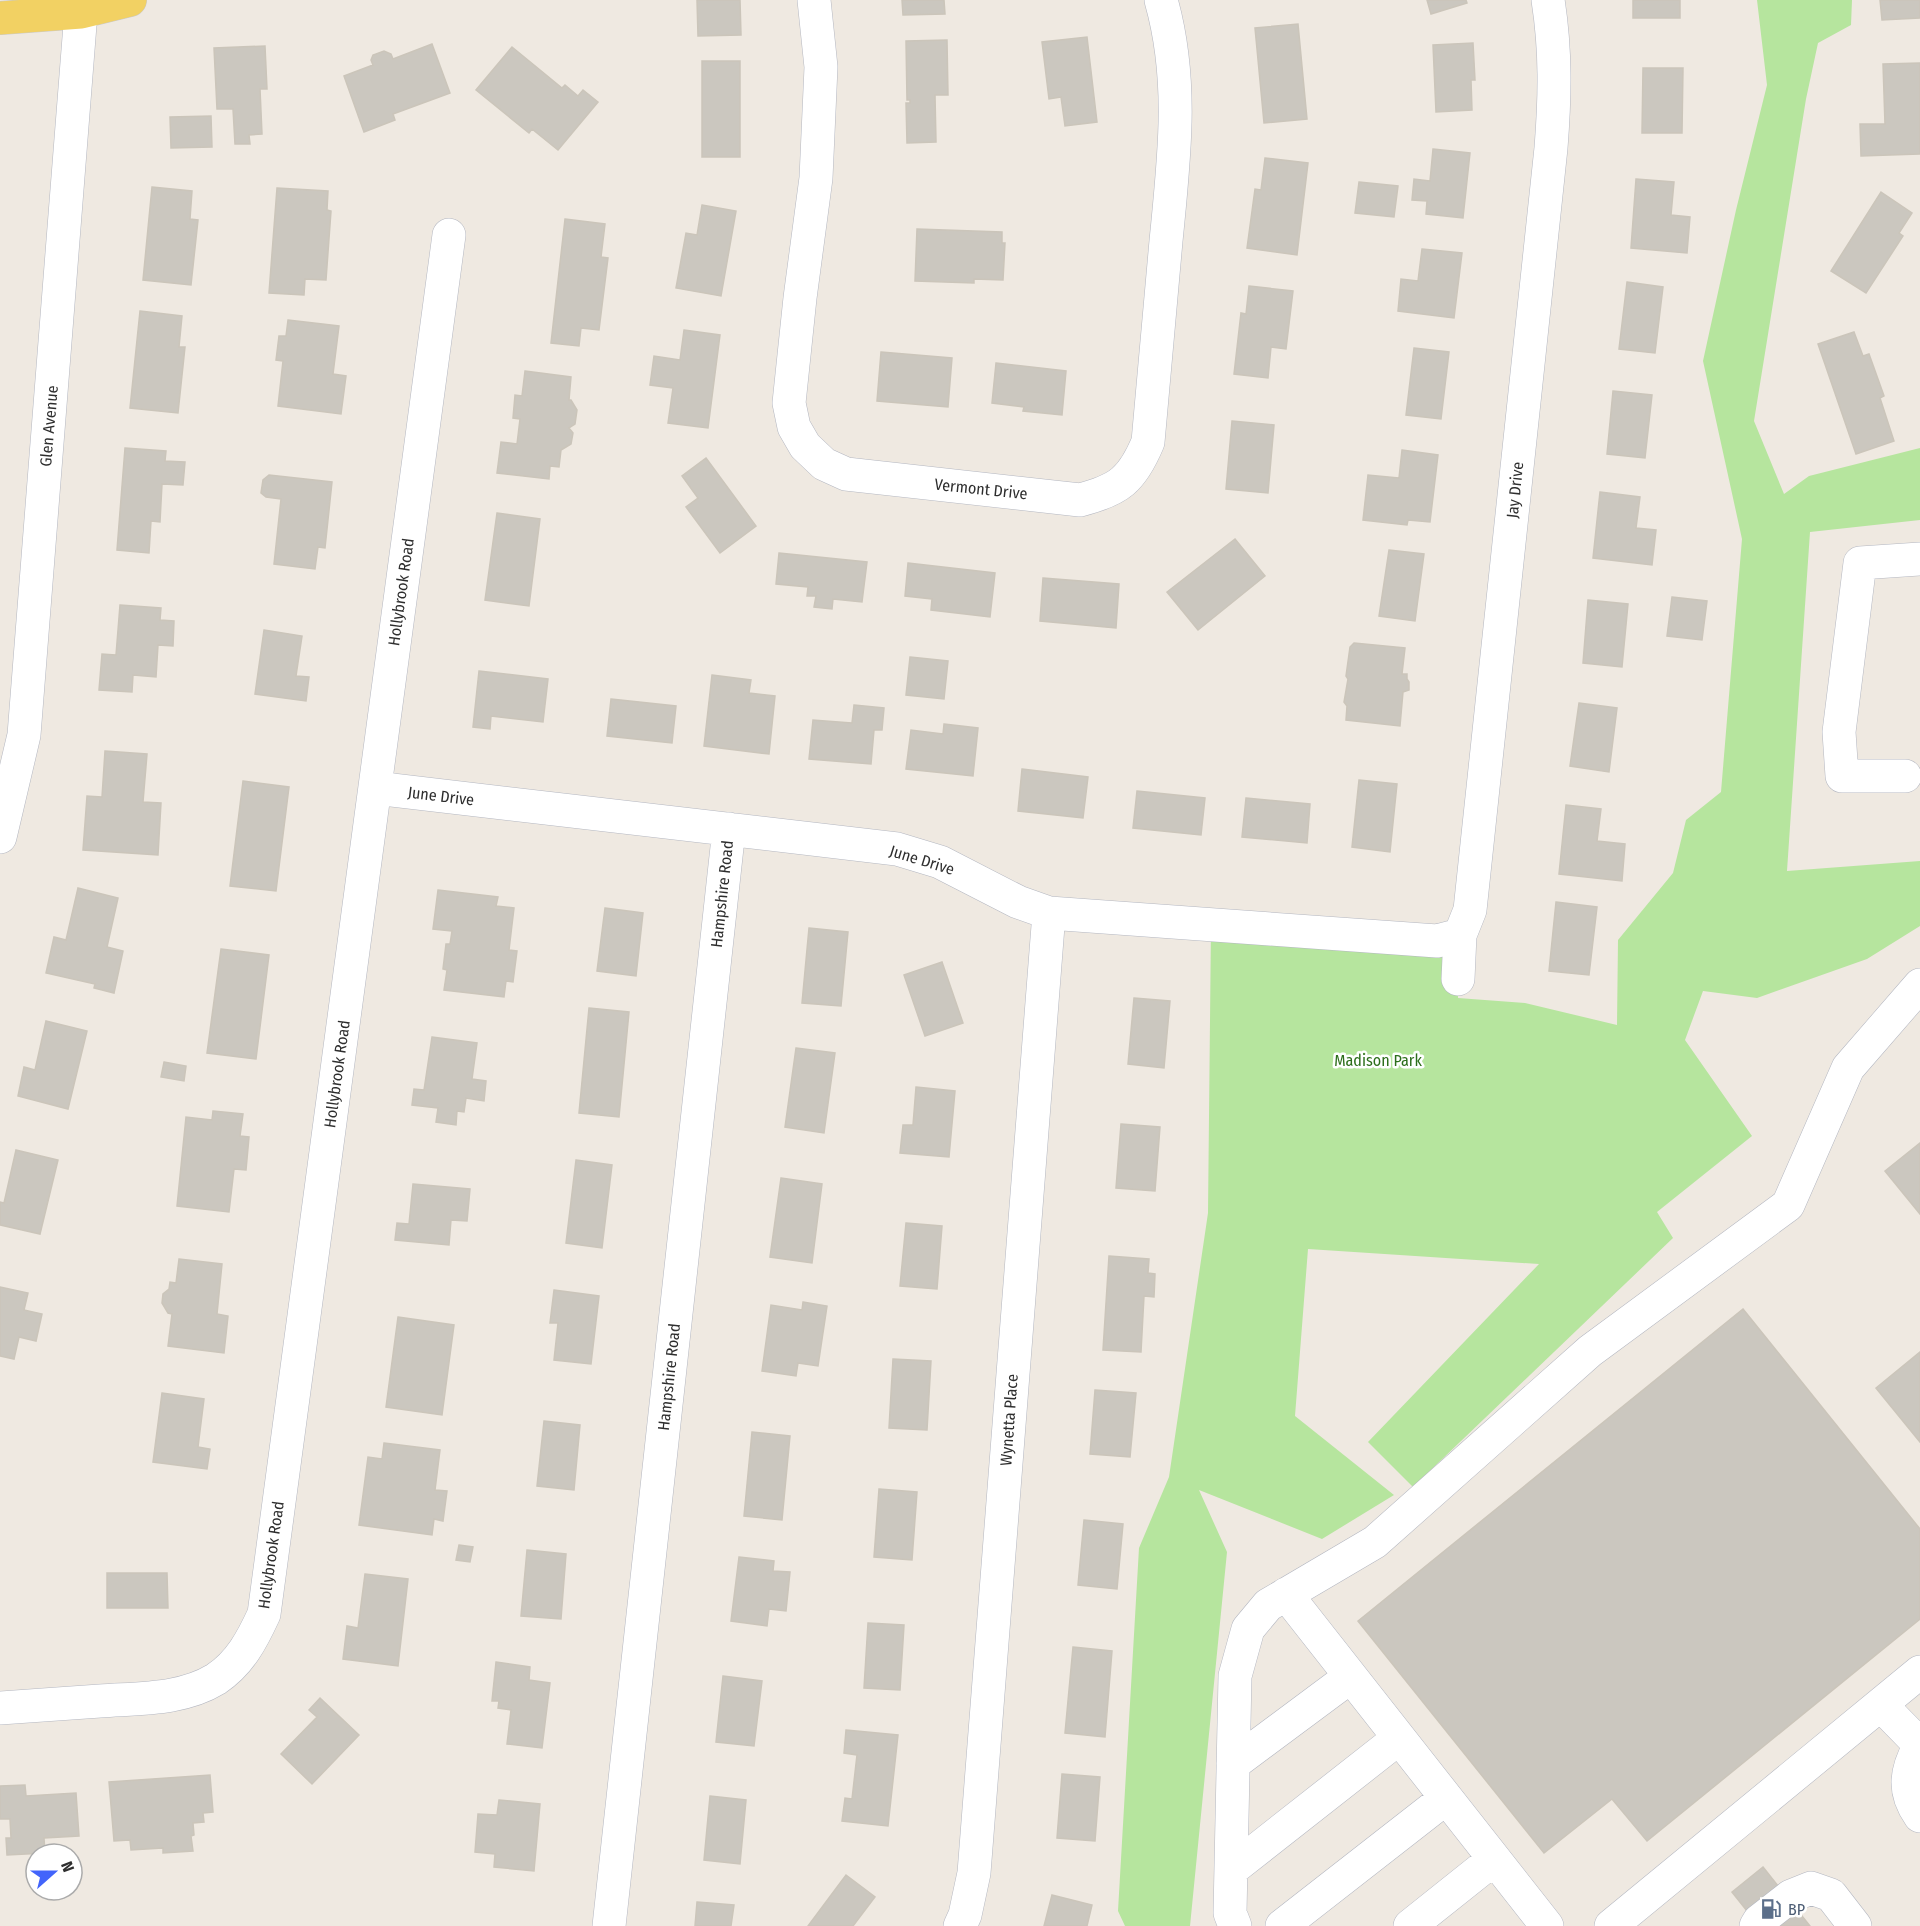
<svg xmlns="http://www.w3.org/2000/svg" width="1920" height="1926" viewBox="0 0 1920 1926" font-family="'Fira Sans Condensed',sans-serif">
  <rect width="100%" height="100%" fill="#efe9e1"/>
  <path fill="#b6e59e" d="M1757 0H1852L1851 25 1818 43 1806 99 1754 421 1784 494 1809 476 1920 448V520L1810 532 1787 871 1920 861V926L1867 959 1757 998 1703 991 1685 1040 1752 1136 1657 1212 1673 1238 1413 1487 1368 1442 1539 1264 1308 1249 1295 1416 1394 1495 1322 1539 1199 1490 1227 1552 1190 1926H1125L1118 1911 1139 1548 1169 1477 1208 1213 1211 925 1460 935 1458 998 1525 1003 1617 1025 1618 940 1673 873 1686 820 1721 792 1742 539 1703 361 1736 210 1767 85Z"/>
  <path fill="#cbc7bf" stroke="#cbc5ba" stroke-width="1.5" d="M697 0H740L741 35 698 36Z
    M902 0H944L945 14 903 15Z
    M1427 0H1466L1467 3 1431 14Z
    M1633 0H1680V18H1633Z
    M1880 0H1920V18L1882 20Z
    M1298 24 1307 119 1264 123 1255 28Z
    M1087 37 1097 122 1065 126 1061 97 1049 99 1042 42Z
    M947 40 948 95H935L936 142 907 143 906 103H910V100H907L906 41Z
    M1473 43 1475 80H1471L1472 110 1436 112 1433 45Z
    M432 44 450 93 393 114 395 120 364 132 344 76 373 65 371 60 373 55 384 51 391 54 393 59Z
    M265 46 267 89H260L262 134 249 135 250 144H235L233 109H217L214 48Z
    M512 47 562 88 565 85 578 96 583 90 598 102 558 150 532 129 529 133 476 90Z
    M702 61H740V157H702Z
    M1920 63V154L1861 156 1860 124H1885L1883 64Z
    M1643 68H1683L1682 133H1642Z
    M211 116 212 147 171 148 170 117Z
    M1433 149 1470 153 1463 218 1426 214 1427 201 1412 200 1414 179 1430 181Z
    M1265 158 1308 163 1297 255 1247 248 1255 189 1261 190Z
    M1636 179 1674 182 1671 215 1690 217 1687 253 1631 248Z
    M1359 182 1398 186 1394 217 1355 213Z
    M152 187 192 191 190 219 198 220 191 285 143 280Z
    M277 188 328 191 327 210 331 211 326 280 305 279 304 295 269 293Z
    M1881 192 1912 213 1899 233 1903 236 1866 293 1831 271Z
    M702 205 736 211 721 296 676 288 686 233 697 235Z
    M565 219 605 224 601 257 608 258 599 330 581 328 579 346 551 343Z
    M917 229 1002 232V243H1005L1003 280 974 279V283L915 281Z
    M1422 249 1462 253 1454 318 1398 311 1401 279 1418 281Z
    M1627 282 1663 287 1655 353 1619 349Z
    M1249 286 1293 291 1286 349 1271 347 1268 378 1234 374 1241 313 1246 314Z
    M140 311 182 316 179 347H185L178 413 130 408Z
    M288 320 339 326 333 374 346 376 341 414 278 406 283 361 276 360 279 336H286Z
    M684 330 720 335 708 428 668 423 673 388 650 385 654 356 680 360Z
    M1854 332 1863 356 1869 354 1884 396 1880 398 1894 441 1856 454 1818 344Z
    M1414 348 1449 352 1441 419 1406 415Z
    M881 352 952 358 948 407 877 401Z
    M996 363 1066 371 1062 415 1023 411 1024 407 992 403Z
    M525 371 571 377 569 400H571L577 410 575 424 569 428 573 433 571 444 561 450 559 467 550 466 549 479 497 473 501 442 517 444 520 419 513 418 515 395 522 396Z
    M1613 391 1652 395 1645 458 1607 454Z
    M1232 421 1274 425 1268 493 1226 489Z
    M125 448 166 451 165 461 185 462 183 485 162 484 160 522 151 521 149 553 117 550Z
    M1402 450 1438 455 1430 522 1408 520 1407 525 1363 520 1368 475 1399 478Z
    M706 458 756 526 720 553 686 507 698 498 682 476Z
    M269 475 332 482 325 548 318 547 315 569 274 564 281 499 266 497 261 493 263 480Z
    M1600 492 1640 497 1636 528 1656 530 1652 565 1593 558Z
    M497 513 540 519 529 606 485 600Z
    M1235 539 1265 576 1198 630 1167 592Z
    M1389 550 1424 554 1415 621 1379 616Z
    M779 553 867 562 862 602 833 599 832 609 814 607 816 596H807L808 587 776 584Z
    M908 563 995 573 990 617 931 610 932 599 905 596Z
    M1043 578 1119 584 1116 628 1040 621Z
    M1672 597 1707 601 1702 640 1667 636Z
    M1588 600 1628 604 1622 667 1583 663Z
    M120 605 161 608 160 620 174 621 173 646 158 645 156 677 133 675 132 692 99 690 102 654 116 655Z
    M264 630 302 636 296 676 309 677 306 701 255 694Z
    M1354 643 1405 648 1402 674H1407V679L1409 682V690L1403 692 1400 726 1346 720 1347 706 1344 702 1348 679 1346 676 1350 647Z
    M910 657 948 661 944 699 906 695Z
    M479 671 548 679 543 722 491 716 490 729 473 727Z
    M712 675 751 680 749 693 775 696 769 754 704 746Z
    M611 699 676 706 672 743 607 736Z
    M1579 703 1617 708 1609 772 1570 766Z
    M854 705 884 708 882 730H874L871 764 809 759 813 720 852 723Z
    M944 724 978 728 973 776 906 769 911 730 943 734Z
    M105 751 147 754 143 802 161 803 158 855 83 850 87 796 102 797Z
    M1022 769 1088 777 1083 818 1018 811Z
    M1359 780 1397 784 1390 852 1352 847Z
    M243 781 289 787 276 891 230 886Z
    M1137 791 1205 798 1201 835 1133 828Z
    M1246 798 1310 804 1307 843 1242 837Z
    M1566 805 1601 809 1597 841 1625 844 1622 881 1559 874Z
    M78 888 118 898 107 947 123 951 114 993 94 988 95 984 46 973 54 937 66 940Z
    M438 890 498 897 496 906 514 908 509 950 517 951 513 982 506 981 504 997 444 990 447 970 443 969 446 944H450L452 931 433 929Z
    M1556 902 1597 907 1589 975 1549 971Z
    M605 908 643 913 636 976 597 971Z
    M809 928 848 932 841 1006 802 1003Z
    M221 949 269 955 256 1059 207 1053Z
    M942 962 963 1023 925 1036 904 975Z
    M1134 998 1170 1001 1164 1068 1128 1064Z
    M589 1008 629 1012 619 1117 579 1113Z
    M46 1021 87 1031 68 1109 18 1096 24 1067 35 1070Z
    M432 1037 477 1043 472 1079 486 1081 484 1101 466 1098 464 1112 457 1111 456 1125 436 1122 438 1108 412 1105 414 1089 424 1090Z
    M796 1048 835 1053 824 1133 785 1127Z
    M164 1062 186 1066 184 1081 161 1077Z
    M916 1087 955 1091 949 1157 900 1153 903 1125H913Z
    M213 1111 243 1114 240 1136 249 1137 246 1170 234 1169 229 1212 177 1206 186 1117 212 1120Z
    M1121 1124 1160 1127 1155 1191 1116 1188Z
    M1920 1143V1214L1885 1171Z
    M16 1150 58 1160 40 1234 0 1225V1202L4 1203Z
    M576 1160 612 1165 602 1248 566 1243Z
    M781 1178 822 1184 812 1263 770 1257Z
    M413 1184 470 1189 467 1221 451 1220 449 1245 395 1240 397 1223 409 1224Z
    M906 1223 942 1226 937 1289 900 1286Z
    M1109 1256 1149 1259 1148 1273 1155 1274 1154 1297 1144 1296 1141 1352 1103 1350Z
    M179 1259 222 1264 217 1314 228 1316 224 1353 168 1346 172 1314 168 1313 162 1303 163 1294 169 1289 170 1282 176 1283Z
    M0 1287 28 1293 24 1310 42 1314 36 1341 19 1337 14 1359 0 1356Z
    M554 1290 599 1296 591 1364 554 1360 558 1323H550Z
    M803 1302 827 1306 818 1366 798 1363 796 1376 762 1371 771 1305 802 1310Z
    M1743 1309 1920 1529V1619L1647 1841 1612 1799 1544 1853 1358 1621Z
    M398 1317 454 1325 442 1415 386 1407Z
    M1920 1352V1442L1876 1388Z
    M893 1359 931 1361 927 1430 889 1428Z
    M1095 1390 1136 1393 1130 1457 1090 1454Z
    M162 1393 204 1399 198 1447 210 1449 207 1469 153 1462Z
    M544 1421 580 1425 574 1490 537 1486Z
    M752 1432 790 1436 782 1520 744 1516Z
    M384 1443 440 1450 435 1490 447 1491 443 1521 434 1519 432 1535 359 1525 368 1457 382 1459Z
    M879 1489 917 1492 912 1560 874 1557Z
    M1084 1520 1123 1524 1117 1589 1078 1585Z
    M459 1545 473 1547 470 1562 456 1560Z
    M527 1550 566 1554 561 1619 521 1616Z
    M739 1557 774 1561 773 1571 790 1572 786 1611 769 1609 767 1626 731 1621Z
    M107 1573H167L168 1608H107Z
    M365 1574 408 1579 398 1666 343 1659 347 1626 358 1628Z
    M868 1623 904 1625 900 1690 864 1688Z
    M1073 1647 1112 1651 1105 1737 1065 1733Z
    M496 1662 530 1667 529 1680 550 1683 542 1748 507 1744 511 1710 498 1708 499 1701H492Z
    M723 1676 762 1681 754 1746 716 1742Z
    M320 1698 359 1735 312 1784 281 1754 317 1717 309 1710Z
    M846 1730 898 1735 888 1826 842 1821 845 1798 852 1799 857 1755 844 1753Z
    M1062 1774 1100 1777 1095 1841 1057 1838Z
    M210 1775 213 1812 203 1813 204 1822 193 1823 194 1835 191 1836 193 1851 163 1853V1848L131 1850 130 1840 114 1841 109 1782Z
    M25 1785 26 1796 76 1793 79 1836 44 1838 45 1853 7 1855 6 1838H11L10 1819H0V1786Z
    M710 1796 746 1800 740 1864 704 1860Z
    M499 1800 540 1804 534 1871 494 1867 495 1854 475 1852 478 1814 497 1815Z
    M1763 1867 1810 1926H1759L1732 1892Z
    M846 1875 875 1897 853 1926H808Z
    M1052 1895 1092 1905 1087 1926H1044Z
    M697 1902 734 1905 731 1926H695Z"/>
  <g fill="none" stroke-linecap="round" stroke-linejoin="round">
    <g stroke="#b4b7c1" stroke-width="34">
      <path id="minor" d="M814 0 821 67 816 178 800 298 789 403 794 427 805 446 824 464 846 474 1080 500C1119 490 1132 480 1148 442 1154 375 1160 308 1166 241 1174 159 1184 81 1161 0
        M1905 776H1842L1839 732 1860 563 1920 559
        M375 788 897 849 940 862 1018 902 1049 913 1437 941 1460 935
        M0 837 24 735 81 12
        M1458 979 1460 935 1470 910 1551 148C1555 97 1556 51 1548 0
        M1286 1594 1547 1926
        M1881 1705 1920 1745
        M0 1708C33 1706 67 1703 100 1701 139 1698 182 1700 216 1679 240 1663 252 1640 264 1614L449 235
        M1920 1745C1906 1770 1902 1791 1920 1816
        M1233 1764 1350 1677
        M1231 1870 1399 1738
        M609 1926 729 829
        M960 1926 965 1915 974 1873 1049 913
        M1235 1926 1230 1913 1235 1676 1248 1629 1268 1605 1375 1542 1590 1351 1788 1205 1848 1068 1920 985
        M1282 1926 1446 1798
        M1410 1926 1494 1859
        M1611 1926 1920 1672
        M1756 1926 1759 1921 1791 1896 1811 1888 1831 1895 1855 1926"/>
    </g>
    <g stroke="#c9c9c9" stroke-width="34">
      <path id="major" d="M0 18 81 12 130 0"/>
    </g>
    <use href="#minor" stroke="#fff" stroke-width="33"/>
    <use href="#major" stroke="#f2d163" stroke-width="33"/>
  </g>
  <defs>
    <g id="fuel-bare" transform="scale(1.62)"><path d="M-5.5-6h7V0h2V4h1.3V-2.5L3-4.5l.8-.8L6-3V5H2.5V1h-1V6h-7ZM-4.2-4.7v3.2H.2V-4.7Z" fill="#5c6f8a" stroke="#fff" stroke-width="2.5" paint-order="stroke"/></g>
  </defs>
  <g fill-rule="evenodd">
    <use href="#fuel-bare" x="1771" y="1909"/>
  </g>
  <g text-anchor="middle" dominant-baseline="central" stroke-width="5" stroke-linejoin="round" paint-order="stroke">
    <g font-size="16" fill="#2e2e2e" stroke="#fff">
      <text transform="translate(49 426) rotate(-85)">Glen Avenue</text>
      <text transform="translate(981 489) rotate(6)">Vermont Drive</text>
      <text transform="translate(1515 490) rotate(-84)">Jay Drive</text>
      <text transform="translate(401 592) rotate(-82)">Hollybrook Road</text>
      <text transform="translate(441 796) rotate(7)">June Drive</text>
      <text transform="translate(922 860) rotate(17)">June Drive</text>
      <text transform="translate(722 894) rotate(-84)">Hampshire Road</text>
      <text transform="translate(337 1074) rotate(-82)">Hollybrook Road</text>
      <text transform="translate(669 1377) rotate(-84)">Hampshire Road</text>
      <text transform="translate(1009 1420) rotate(-86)">Wynetta Place</text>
      <text transform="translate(271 1555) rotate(-82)">Hollybrook Road</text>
    </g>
    <g font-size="16" fill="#2c6e1b" stroke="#fff">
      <text x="1378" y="1060">Madison Park</text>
    </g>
    <g font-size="16" fill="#4e5e75" stroke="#fff" text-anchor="start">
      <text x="1788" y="1909">BP</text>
    </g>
  </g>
  <g transform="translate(54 1872) rotate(69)"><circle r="28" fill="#ffffff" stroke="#ababab" stroke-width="1.5"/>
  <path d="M0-4.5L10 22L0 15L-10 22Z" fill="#4264fb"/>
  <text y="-9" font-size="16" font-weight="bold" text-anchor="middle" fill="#2e2e2e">N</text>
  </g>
</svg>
